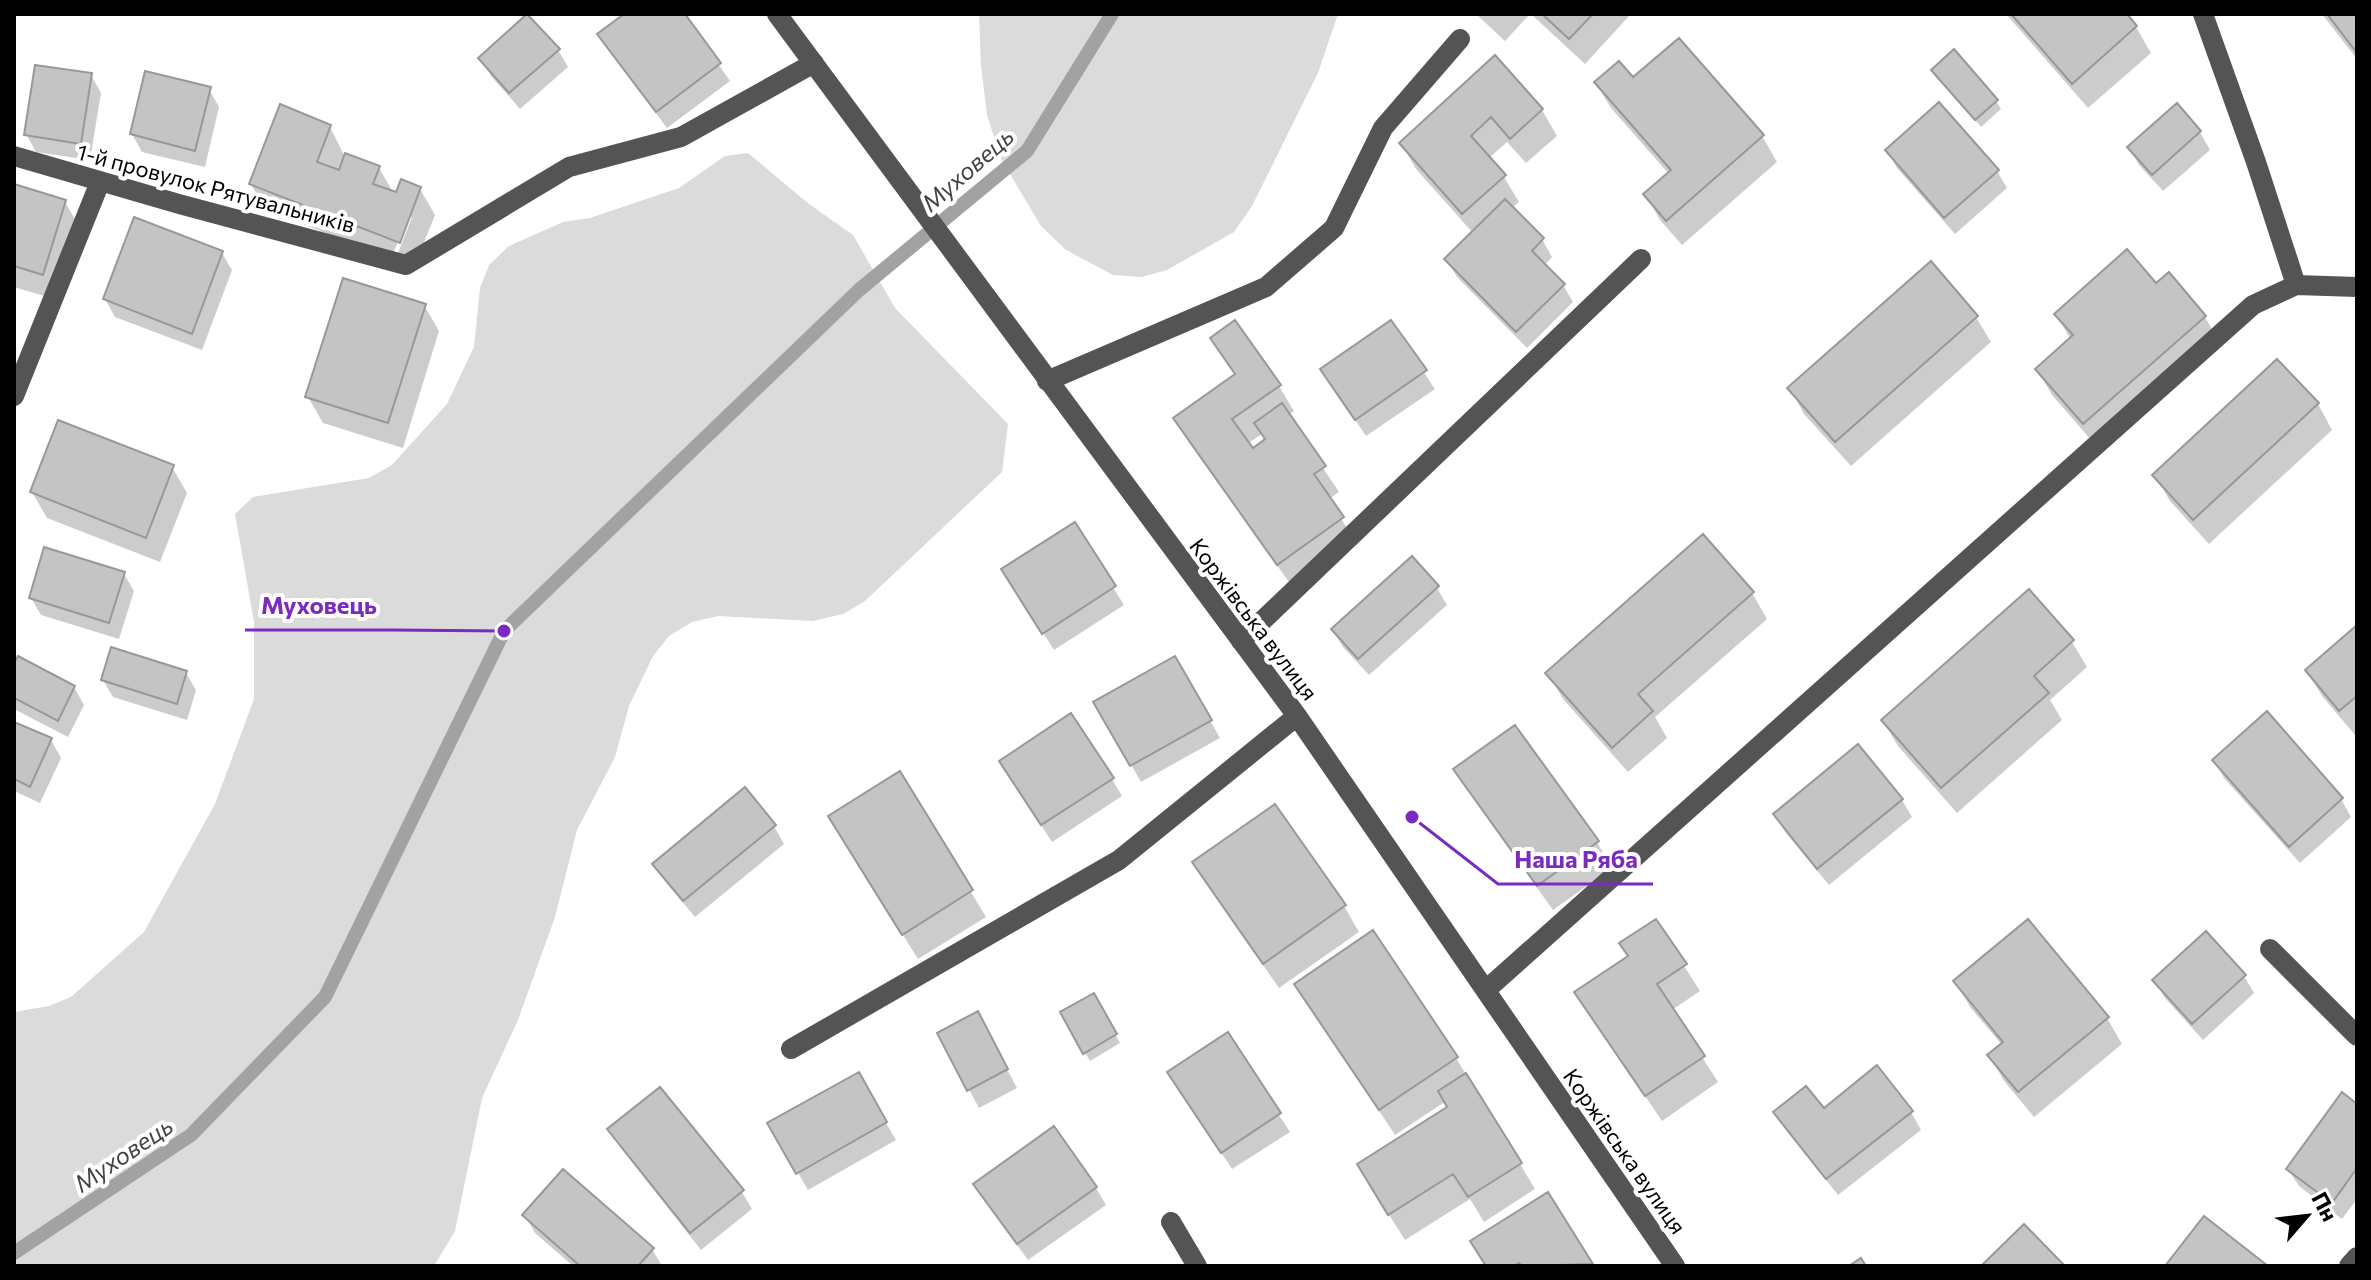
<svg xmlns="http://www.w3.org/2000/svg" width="2371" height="1280" viewBox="0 0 2371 1280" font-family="Commissioner,sans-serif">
  <rect width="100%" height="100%" fill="#fff"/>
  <path fill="#dbdbdb" d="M979 14H1338L1318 73 1252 206 1234 232 1167 270 1142 277 1113 275 1066 250 1041 226 1001 159 987 115 981 66Z
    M748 153 809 204 853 235 895 308 1008 424 1002 472 865 601 843 614 813 621 718 616 692 622 669 636 653 656 629 706 615 757 577 830 555 917 518 1020 482 1098 455 1231 434 1266H14V1012L49 1006 71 997 144 932 215 804 254 699V622L235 514 253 497 369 478 392 465 447 404 474 347 480 288 489 265 509 246 563 222 590 218 679 188 725 156Z"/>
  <path fill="#0003" fill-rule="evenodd" d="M627 14H683L730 81 667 128 610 52 600 34Z
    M1476 14H1530L1505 41Z
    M1531 14H1631L1585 64Z
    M2006 14H2125L2136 27 2151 53 2088 108Z
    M2322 14H2357V59Z
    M558 50 568 67 520 109 491 76 481 58Z
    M1495 58 1542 110 1557 136 1526 163 1507 142 1488 159 1504 177 1519 202 1512 208 1542 239 1552 257 1544 266 1563 285 1573 302 1527 348 1457 277 1447 260 1473 233 1416 169 1401 143Z
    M1933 70 1996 101 2001 109 1981 127Z
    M91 75 101 93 90 160 36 152 26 134Z
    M1633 80 1762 136 1777 162 1682 245 1660 220 1646 195 1669 174 1611 108 1596 83Z
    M209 89 219 107 205 167 142 152 132 134Z
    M2176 106 2200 132 2210 150 2163 191 2139 165 2129 147Z
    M330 127 344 155 379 168 394 194 420 189 435 215 414 267 266 210 251 184ZM408 217H412L398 253 394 251Z
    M1887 150 1997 171 2007 188 1955 234 1897 168Z
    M14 186 65 202 80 228 58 300 14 287Z
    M222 253 232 270 202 350 115 317 105 299Z
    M2156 286 2205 317 2219 342 2099 449 2052 395 2037 369 2071 340 2056 314Z
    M424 305 439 331 403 448 323 423 308 397Z
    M1976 317 1991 342 1851 466 1804 414 1790 388Z
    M1390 322 1435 389 1366 436 1333 387Z
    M1213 338 1279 386 1294 411 1288 415 1339 492 1329 499 1357 544 1294 589 1190 444 1175 419 1236 376ZM1262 434 1266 441 1252 451 1247 444Z
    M2318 404 2332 430 2209 544 2170 501 2155 475Z
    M172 467 187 493 160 562 47 518 32 492Z
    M1074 525 1124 605 1054 650 1014 587Z
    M124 574 134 591 119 639 41 615 31 598Z
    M1437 588 1447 605 1369 675 1343 647 1333 630Z
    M2029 592 2072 642 2087 667 2050 700 2062 720 1957 813 1898 746 1883 721Z
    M1752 593 1767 619 1655 717 1667 738 1628 772 1563 699 1548 673Z
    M2357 628V734L2355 735 2322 696 2307 671Z
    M1175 659 1220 738 1141 782 1096 703Z
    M14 668 74 687 84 705 68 737 14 709Z
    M186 673 196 690 187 720 113 697 103 680Z
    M14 724 51 740 61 758 40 803 14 791Z
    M2214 760 2341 799 2351 817 2300 863 2224 778Z
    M1456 769 1597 842 1612 868 1553 910 1471 795Z
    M899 774 986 917 918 959 845 842Z
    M1011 779H1112L1122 796 1052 842Z
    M1902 800 1912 817 1829 885 1785 832 1775 815Z
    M1274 807 1344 906 1359 932 1279 988 1209 888 1194 863Z
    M774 826 784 844 695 917 665 881 655 864Z
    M1656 922 1700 991 1672 1010 1718 1082 1662 1121 1592 1018 1630 957Z
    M1372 933 1456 1058 1535 1189 1484 1222 1470 1199 1405 1240 1374 1191 1450 1108 1446 1101 1395 1135 1296 984Z
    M2244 976 2254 993 2203 1040 2165 998 2155 981Z
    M1956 982 2107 1018 2122 1044 2034 1117 2004 1081 1990 1056 2002 1045 1970 1007Z
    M1094 996 1120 1043 1090 1061 1063 1013Z
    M987 1031 1017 1088 979 1108 939 1034Z
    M1227 1035 1290 1132 1232 1169 1180 1090Z
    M858 1075 896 1140 808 1190 770 1124Z
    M660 1090 742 1192 752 1209 701 1250 620 1147 610 1130Z
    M2357 1106V1199L2342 1219 2299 1186 2288 1169Z
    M1823 1110 1911 1112 1921 1130 1838 1195 1786 1130 1776 1112Z
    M1096 1188 1106 1205 1028 1260 986 1202Z
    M1547 1195 1592 1266H1487Z
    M525 1215 652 1249 662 1266H573L535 1233Z"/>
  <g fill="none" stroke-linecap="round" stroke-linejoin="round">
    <path stroke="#a2a2a2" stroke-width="14" d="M14 1253 191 1135 325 997 504 631 859 290 1027 151 1112 14"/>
  </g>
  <path fill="#c4c4c4" stroke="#989898" stroke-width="2" d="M527 14 560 49 509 93 478 58Z
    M624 14H685L721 63 656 112 597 34Z
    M1542 14H1593L1569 39Z
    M2011 14H2127L2137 26 2072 84Z
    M2327 14H2357V53Z
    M1679 38 1764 135 1666 221 1643 194 1671 170 1594 82 1619 61 1633 77Z
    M1954 49 1998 100 1975 120 1931 70Z
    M1495 55 1543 109 1510 139 1491 117 1471 136 1506 175 1462 214 1399 143Z
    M35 65 92 73 81 144 24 135Z
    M145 71 211 87 195 151 130 134Z
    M1939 102 1999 170 1944 218 1885 150Z
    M2177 103 2201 131 2152 175 2127 147Z
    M280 104 331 125 317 162 339 170 345 153 380 166 373 184 396 192 401 179 421 187 400 243 249 184Z
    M14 184 66 200 43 275 14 266Z
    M1505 199 1544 238 1532 251 1565 284 1516 332 1444 259Z
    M134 217 223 251 192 334 103 299Z
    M2127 249 2156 283 2169 272 2206 316 2083 424 2035 369 2073 335 2054 314Z
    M1931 261 1978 316 1835 442 1787 388Z
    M343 278 426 304 388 423 305 397Z
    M1235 320 1281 385 1232 419 1253 448 1265 439 1254 423 1282 403 1326 466 1314 474 1344 517 1277 565 1173 418 1235 374 1210 338Z
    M1391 320 1427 370 1355 420 1320 369Z
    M2277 359 2319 403 2193 520 2152 475Z
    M58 420 174 465 146 538 30 492Z
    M1075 522 1116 586 1042 634 1001 569Z
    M1703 534 1754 592 1638 694 1653 711 1612 748 1545 673Z
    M44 547 125 572 109 623 29 598Z
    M1412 556 1439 586 1358 659 1331 629Z
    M2029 589 2074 640 2034 676 2049 693 1941 788 1881 720Z
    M2357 625V696L2339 711 2305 670Z
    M111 647 187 671 177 704 101 680Z
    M18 656 75 686 58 721 14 698V663Z
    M1175 656 1212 720 1130 766 1093 702Z
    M2267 711 2343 798 2289 847 2212 760Z
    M1071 713 1114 778 1041 825 999 761Z
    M14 722 52 738 30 787 14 779Z
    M1515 725 1599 841 1537 886 1453 769Z
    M1858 744 1903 799 1817 869 1773 814Z
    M900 771 973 890 902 935 828 816Z
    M745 787 776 825 683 901 652 864Z
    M1275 804 1346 905 1263 964 1192 862Z
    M1656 919 1687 964 1657 984 1705 1056 1645 1096 1574 992 1628 956 1619 943Z
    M2028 919 2109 1017 2018 1092 1987 1055 2003 1042 1953 981Z
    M1373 930 1458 1057 1379 1110 1294 984Z
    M2206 931 2246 975 2192 1024 2152 980Z
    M1094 993 1117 1034 1083 1054 1060 1012Z
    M978 1011 1008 1069 967 1091 937 1033Z
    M1228 1032 1281 1113 1221 1153 1167 1072Z
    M1877 1065 1913 1111 1826 1179 1773 1112 1806 1086 1824 1108Z
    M859 1072 887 1122 796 1174 767 1123Z
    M1466 1073 1522 1163 1468 1197 1453 1174 1388 1215 1357 1164 1447 1107 1438 1091Z
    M660 1087 744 1190 690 1233 607 1129Z
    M2342 1092 2357 1104V1168L2332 1203 2286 1169Z
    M1054 1126 1097 1187 1017 1244 973 1184Z
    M563 1169 654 1248 638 1266H580L522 1215Z
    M1548 1192 1593 1264 1522 1266 1519 1263 1514 1266H1486L1470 1241Z
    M2204 1216 2268 1266H2165Z
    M2024 1224 2065 1266H1981Z
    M1861 1258 1866 1266H1849Z"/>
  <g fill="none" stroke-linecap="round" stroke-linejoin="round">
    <path stroke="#545454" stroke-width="20" d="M777 14 1297 716 1675 1266
      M2203 14 2256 162 2296 285
      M14 156 179 204 406 265 569 167 681 137 814 63
      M1047 381 1266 287 1334 228 1383 128 1460 39
      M14 396 100 182
      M1241 641 1641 259
      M2270 949 2357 1036
      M1486 990 2253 305 2296 285 2357 287
      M791 1049 1119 860 1297 716
      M1171 1222 1197 1266
      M2349 1266 2357 1257"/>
  </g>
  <g text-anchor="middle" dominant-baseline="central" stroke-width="8" stroke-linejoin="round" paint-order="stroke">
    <g font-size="22" fill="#000" stroke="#fff">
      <text transform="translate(216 188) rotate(15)">1-й провулок Рятувальників</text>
      <text transform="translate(1254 619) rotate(53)">Коржівська вулиця</text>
      <text transform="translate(1625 1151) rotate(55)">Коржівська вулиця</text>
    </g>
    <g font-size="24" font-style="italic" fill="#434343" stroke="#fff">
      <text transform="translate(967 169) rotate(-41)">Муховець</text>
      <text transform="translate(123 1154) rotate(-34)">Муховець</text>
    </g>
  </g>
  <path fill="none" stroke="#7b2cbf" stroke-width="3" d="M504 631L393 630H245M1412 817L1498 884H1653"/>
  <g fill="#7b2cbf" stroke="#fff" stroke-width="3">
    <circle cx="504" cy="631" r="8"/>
    <circle cx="1412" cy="817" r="8"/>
  </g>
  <g font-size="24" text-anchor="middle" font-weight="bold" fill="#7b2cbf" stroke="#fff" stroke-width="8" stroke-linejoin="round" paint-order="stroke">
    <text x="319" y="614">Муховець</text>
    <text x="1576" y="868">Наша Ряба</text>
  </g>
  <rect width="2371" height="1280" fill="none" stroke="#000000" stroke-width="32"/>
  <g transform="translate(2307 1216) rotate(62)" stroke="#ffffff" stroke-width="6" paint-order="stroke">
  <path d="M0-6L14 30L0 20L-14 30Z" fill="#000000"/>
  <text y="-12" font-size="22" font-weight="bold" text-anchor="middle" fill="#000000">Пн</text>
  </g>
</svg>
